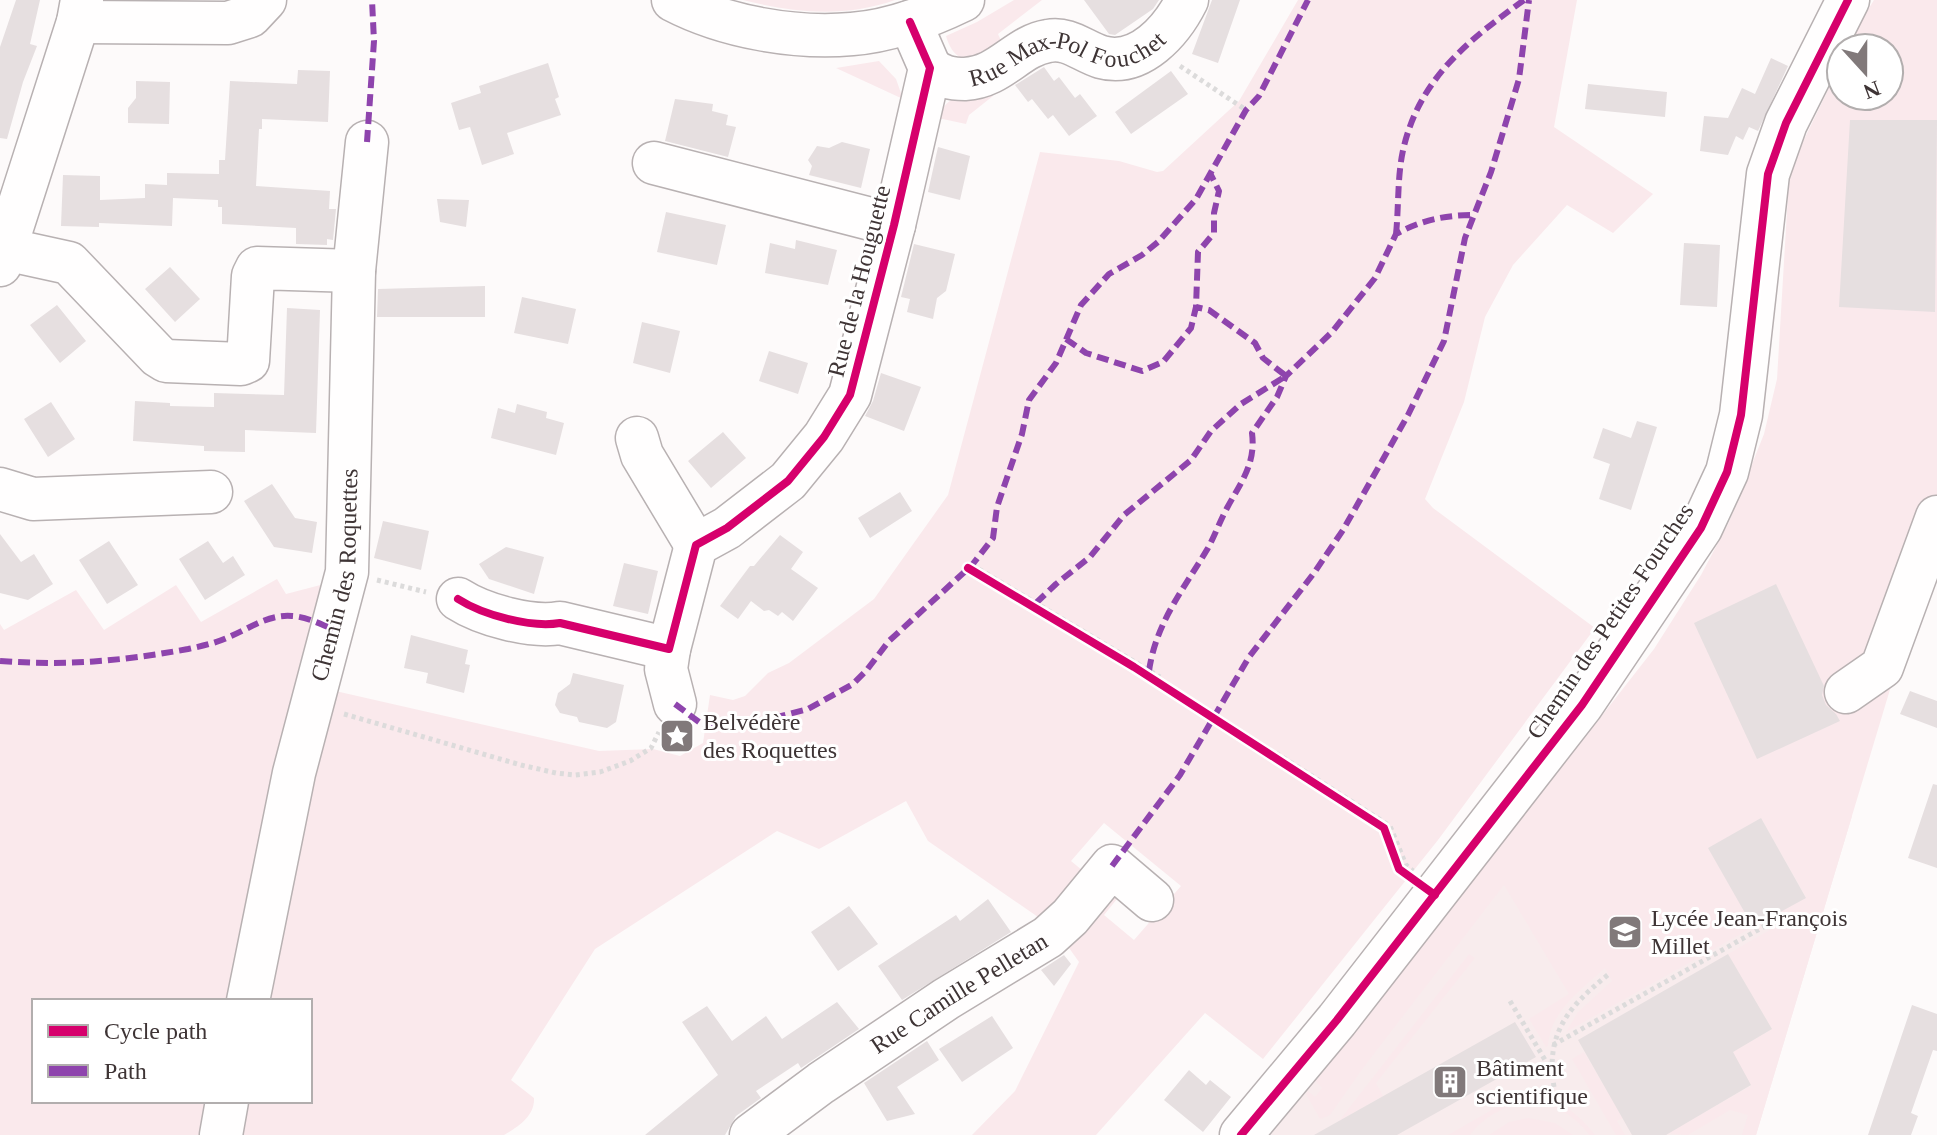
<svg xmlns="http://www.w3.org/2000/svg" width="1937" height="1135" viewBox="0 0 1937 1135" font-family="Georgia,serif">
  <rect width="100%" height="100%" fill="#fdfafa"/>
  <path fill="#f8eced" d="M1596 723 1852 816 1756 1135H1270L1341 1049Z"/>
  <path fill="#fae9ec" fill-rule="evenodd" d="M743 0H895C844 18 794 13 743 0Z
    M1014 0H1042L998 34 1007 54 963 59C953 54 949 46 946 36L977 22Z
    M1298 0H1577L1554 127 1653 194 1613 233 1567 205 1513 265 1485 317 1464 402 1425 499 1433 508 1595 628 1438 840 1263 1059 1205 1013 1096 1135H972L1015 1091 1079 962 1062 938 1038 917 928 841 906 801 819 849 777 831 595 949 511 1080 534 1098C535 1116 518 1127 504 1135H0V624L4 630 76 590 104 630 176 585 201 622 277 579 286 594 332 582 331 690 599 751 653 749 680 756 703 743 710 695 733 700 745 696 768 673 789 663 874 599 948 495 1040 152 1119 161 1157 172 1163 171 1239 101ZM1104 823 1181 886 1134 940 1104 915 1117 899 1071 861ZM34 1001H310V1101H34Z
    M1874 0H1937V553L1916 603 1756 1135H1742L1748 1115 1730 1110 1688 1135 1668 1133 1751 1086 1733 1052 1772 1029 1728 954 1775 927 1770 918 1806 897 1761 818 1709 848 1753 927 1566 1032 1578 1012 1612 981 1605 968C1581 990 1550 1011 1548 1046L1546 1047 1529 1019 1569 994 1504 885 1363 1068 1330 1115 1320 1119 1306 1094 1308 1091 1315 1097 1322 1088 1316 1081 1654 649 1701 575 1729 522 1764 434 1777 379 1789 178 1798 152 1841 63V96H1889V48H1848L1849 41Z
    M879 61 896 79 903 99 836 68Z
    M988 89 993 96 969 115 966 124 938 118C948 93 964 95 988 89Z
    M1469 954 1475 958 1376 1083 1383 1096 1339 1121Z
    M1584 1052 1623 1118 1617 1121 1625 1135H1616L1572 1059Z
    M1531 1098C1559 1098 1578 1113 1595 1135H1589C1559 1093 1501 1094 1470 1135H1448L1502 1104Z
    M1528 1118 1555 1123 1573 1135H1489L1509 1122Z"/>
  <path fill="#e6dfe0" d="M16 0H40L30 44 37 46 23 82 7 139 0 138V47Z
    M1084 0H1159L1153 9 1115 35 1109 34Z
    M1212 0H1240L1218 63 1192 54Z
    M1771 58 1788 66 1758 131 1749 127 1743 140 1736 136 1728 155 1700 151 1704 116 1728 118 1742 88 1755 94Z
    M548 63 559 97 555 99 561 115 507 133 514 154 482 165 470 127 459 130 451 103 481 93 479 86Z
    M1044 67 1054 81 1059 77 1075 98 1080 94 1097 116 1069 136 1053 115 1048 119 1032 99 1028 102 1015 85Z
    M298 70 330 71 328 122 262 119V129H259L256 186 330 191 329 209H336L333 240 327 239V245L296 244V228L222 224V207H218V200L173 198 172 226 99 223V227L61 226 63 175 100 176V200L145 198V184L167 185V173L219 174V160H225L230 81 297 84Z
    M1171 71 1188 94 1131 134 1115 112Z
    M136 81 170 82 169 124 128 123V108L136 98Z
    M1588 84 1667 92 1665 117 1585 109Z
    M675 99 713 104 712 111 728 115 726 125 736 127 728 157 665 141Z
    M1850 120H1937L1935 312 1839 307Z
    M842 142 870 149 861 188 809 175 812 166 808 160 817 146 829 148Z
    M938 147 970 156 960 200 928 192Z
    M437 199 469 200 466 227 440 222Z
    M666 212 726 225 717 265 657 252Z
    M796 240 837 250 828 285 765 273 770 243 795 249Z
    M1684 243 1720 245 1717 307 1680 305Z
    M914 244 955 254 946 291 937 298 933 319 907 312 910 299 901 297Z
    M170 267 200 299 175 322 145 289Z
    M485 286V317H377L378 289Z
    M522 297 576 309 568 344 514 333Z
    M57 305 86 341 60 363 30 325Z
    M287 308 320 310 316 433 245 430V452L204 451V446L133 441 135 401 170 403V406L214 407V393L284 395Z
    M642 322 680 331 670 373 633 363Z
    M769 351 808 363 798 394 759 381Z
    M881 373 921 387 904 431 865 416 873 401Z
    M51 402 75 439 48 457 24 419Z
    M517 404 547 412 546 418 564 423 556 455 491 438 498 408 515 413Z
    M1637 421 1657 427 1631 510 1599 499 1610 464 1593 458 1603 428 1631 438Z
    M723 432 746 458 711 488 688 461Z
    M272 484 295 518 317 522 312 553 274 547 244 501Z
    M900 492 912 511 870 538 858 518Z
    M383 521 429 531 421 570 374 558Z
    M0 534 21 562 34 554 53 584 28 600 0 593Z
    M780 535 803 552 791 569 818 588 793 621 782 612 778 616 769 610 764 611 751 601 738 619 720 606 750 566H754Z
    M109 541 138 585 107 604 79 560Z
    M208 541 223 563 233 556 245 575 205 600 179 559Z
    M506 547 544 557 534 594 489 579 479 564Z
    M624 563 658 571 648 614 613 606Z
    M1776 584 1824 686 1822 695 1826 705 1836 714 1840 721 1757 759 1694 623Z
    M411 635 468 650 465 664 470 665 464 693 426 683 428 673 404 668Z
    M573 673 624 685 616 722 607 728 579 722 577 717 560 713 555 705 558 693 570 684Z
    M1910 691 1937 701V728L1900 714Z
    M1933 784 1937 785V868L1908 858Z
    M1761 818 1806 898 1753 927 1708 848Z
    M988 899 1011 932 902 1000 878 966 956 915 960 921Z
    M849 906 878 944 838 971 811 932Z
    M1728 954 1772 1029 1733 1052 1751 1085 1666 1135H1632L1578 1040Z
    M1064 955 1071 964 1054 986 1041 970Z
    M837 1002 859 1029 801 1068 798 1063 756 1091 761 1098 736 1116 725 1135H645L718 1075 682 1022 707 1006 732 1041 766 1016 782 1039Z
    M1912 1005 1937 1014V1051L1933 1050 1911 1113 1918 1116 1911 1135H1868Z
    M992 1016 1013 1048 962 1082 939 1049Z
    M1515 1022 1536 1057 1397 1135H1314Z
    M927 1041 939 1060 897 1087 915 1114 887 1121 864 1083Z
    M1189 1070 1206 1085 1210 1080 1231 1097 1203 1132 1164 1100Z"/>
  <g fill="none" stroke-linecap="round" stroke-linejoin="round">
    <g stroke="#b8b1b2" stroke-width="45">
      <g id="minor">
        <path d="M673 0C725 27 794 39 852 34 891 31 928 17 963 0"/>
        <path d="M78 22 228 23 250 16 265 0"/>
        <path id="s1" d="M930 68C941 77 951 79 965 79 1001 77 1017 46 1048 41 1069 37 1082 51 1101 57 1140 68 1172 30 1187 0"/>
        <path d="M654 163 894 225"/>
        <path d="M5 249 69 263 158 356 166 361 241 364 248 361 253 276 257 268 354 271"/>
        <path d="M0 265 78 22 82 0"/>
        <path d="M637 438 642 455 696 545"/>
        <path d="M0 489 33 499 211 492"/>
        <path d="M458 599C483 615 531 628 560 623L669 649 696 545 727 528 788 481 824 437 850 395 894 225 930 68 910 22"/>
        <path d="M669 649 666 669 675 704"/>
        <path d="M1846 692 1882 667 1937 517"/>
        <path id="s2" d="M248 1001 294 773 347 572 354 271 367 142"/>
        <path d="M221 1135 227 1101"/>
        <path id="s3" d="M751 1135 821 1083 946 999 1048 937 1070 917 1112 866 1152 900"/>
        <path d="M1241 1135 1337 1020 1582 705 1701 528 1727 472 1741 415 1768 174 1786 123 1848 0"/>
      </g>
    </g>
    <path stroke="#dcdbdb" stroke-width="5" stroke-dasharray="4 4" stroke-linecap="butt" d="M1180 66 1246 110
      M972 565 1160 677
      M377 580 426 592
      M344 714 521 765 556 773 575 775 600 772 630 761 651 748 659 732
      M1276 753 1390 826 1406 865 1413 871
      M1510 1001 1551 1070
      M1553 1045 1765 926 1763 922
      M1554 1087C1545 1033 1569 1006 1609 974"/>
    <use href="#minor" stroke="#fffefe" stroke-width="42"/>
    <path stroke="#8e44ad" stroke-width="6" stroke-dasharray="12 6" stroke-linecap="butt" d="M367 142 374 41 372 0
      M1396 234C1399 205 1397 174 1404 146 1421 77 1469 40 1524 0
      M1066 339 1086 353 1142 371 1163 362 1191 328 1196 307 1198 252 1214 233V213L1219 191 1211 175
      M1036 603 1056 584 1090 557 1124 515 1191 460 1211 431 1241 404 1286 376 1263 358 1255 343 1209 310 1196 307
      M0 661C67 666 122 661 188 649 202 646 216 643 229 637 250 628 269 614 292 616 307 617 320 624 333 629
      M1149 671C1156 622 1184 589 1208 548 1215 535 1220 521 1227 508 1241 482 1256 464 1252 433L1277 397 1286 376 1332 332 1375 278 1396 234C1421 220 1446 215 1474 215
      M675 704 707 728 738 727 808 709 853 684 866 671 889 641 972 565 993 538 997 507 1022 434 1029 400 1056 363 1081 305 1109 274 1142 255 1158 242 1196 199 1246 110 1259 96 1308 0
      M1112 866 1180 775 1249 657 1314 573 1343 530 1408 415 1444 341 1465 238 1491 172 1519 79 1529 0"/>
    <g stroke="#fff" stroke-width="13">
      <path id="cycleway" d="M968 568 1134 667 1384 828 1399 869 1435 895
        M458 599C483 615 531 628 560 623L669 649 696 545 727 528 788 481 824 437 850 395 894 225 930 68 910 22
        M1241 1135 1337 1020 1582 705 1701 528 1727 472 1741 415 1768 174 1786 123 1848 0"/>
    </g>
    <use href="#cycleway" stroke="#d6006c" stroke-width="8"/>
  </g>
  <defs>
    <g id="sight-square" transform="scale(1.8)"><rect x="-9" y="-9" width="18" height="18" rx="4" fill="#81797a" stroke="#fff"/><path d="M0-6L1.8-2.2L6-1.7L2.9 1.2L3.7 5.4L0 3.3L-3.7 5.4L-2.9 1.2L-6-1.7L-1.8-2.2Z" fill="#fff"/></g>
    <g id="school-square" transform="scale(1.8)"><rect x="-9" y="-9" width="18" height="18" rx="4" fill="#81797a" stroke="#fff"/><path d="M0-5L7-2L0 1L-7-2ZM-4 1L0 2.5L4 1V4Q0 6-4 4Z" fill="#fff"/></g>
    <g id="building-square" transform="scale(1.8)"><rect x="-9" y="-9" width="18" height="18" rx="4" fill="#81797a" stroke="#fff"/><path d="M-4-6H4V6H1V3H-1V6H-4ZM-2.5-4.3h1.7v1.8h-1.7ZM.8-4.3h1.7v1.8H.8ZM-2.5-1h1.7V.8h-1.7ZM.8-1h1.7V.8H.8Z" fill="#fff"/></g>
  </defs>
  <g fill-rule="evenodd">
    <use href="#sight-square" x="677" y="736"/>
    <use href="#school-square" x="1625" y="932"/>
    <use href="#building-square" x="1450" y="1082"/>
  </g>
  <g text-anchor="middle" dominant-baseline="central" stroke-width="6" stroke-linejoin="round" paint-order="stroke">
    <g font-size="24" fill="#3e3435" stroke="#fff">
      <text stroke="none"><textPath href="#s1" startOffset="148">Rue Max-Pol Fouchet</textPath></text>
      <text transform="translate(859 281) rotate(-76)">Rue de la Houguette</text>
      <text stroke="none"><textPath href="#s2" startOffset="436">Chemin des Roquettes</textPath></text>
      <text transform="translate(1610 621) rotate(-56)">Chemin des Petites Fourches</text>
      <text stroke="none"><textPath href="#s3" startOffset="252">Rue Camille Pelletan</textPath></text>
    </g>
    <g font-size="24" fill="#3e3435" stroke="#fff" text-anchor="start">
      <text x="703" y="722">Belvédère<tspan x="703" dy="28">des Roquettes</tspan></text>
      <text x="1651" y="918">Lycée Jean-François<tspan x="1651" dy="28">Millet</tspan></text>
      <text x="1476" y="1068">Bâtiment<tspan x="1476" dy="28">scientifique</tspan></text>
    </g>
  </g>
  <rect x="32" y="999" width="280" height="104" fill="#ffffff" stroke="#b2aeae" stroke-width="2"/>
  <rect x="48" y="1025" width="40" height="12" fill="#d6006c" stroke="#b2aeae" stroke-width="2"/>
  <text x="104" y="1039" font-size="24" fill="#3e3435">Cycle path</text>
  <rect x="48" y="1065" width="40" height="12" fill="#8e44ad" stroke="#b2aeae" stroke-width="2"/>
  <text x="104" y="1079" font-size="24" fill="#3e3435">Path</text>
  <g transform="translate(1865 72) rotate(159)"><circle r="38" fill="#ffffff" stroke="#b2aeae" stroke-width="2"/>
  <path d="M0-6L14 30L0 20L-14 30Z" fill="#81797a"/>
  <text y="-12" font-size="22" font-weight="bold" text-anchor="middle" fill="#3e3435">N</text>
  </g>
</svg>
